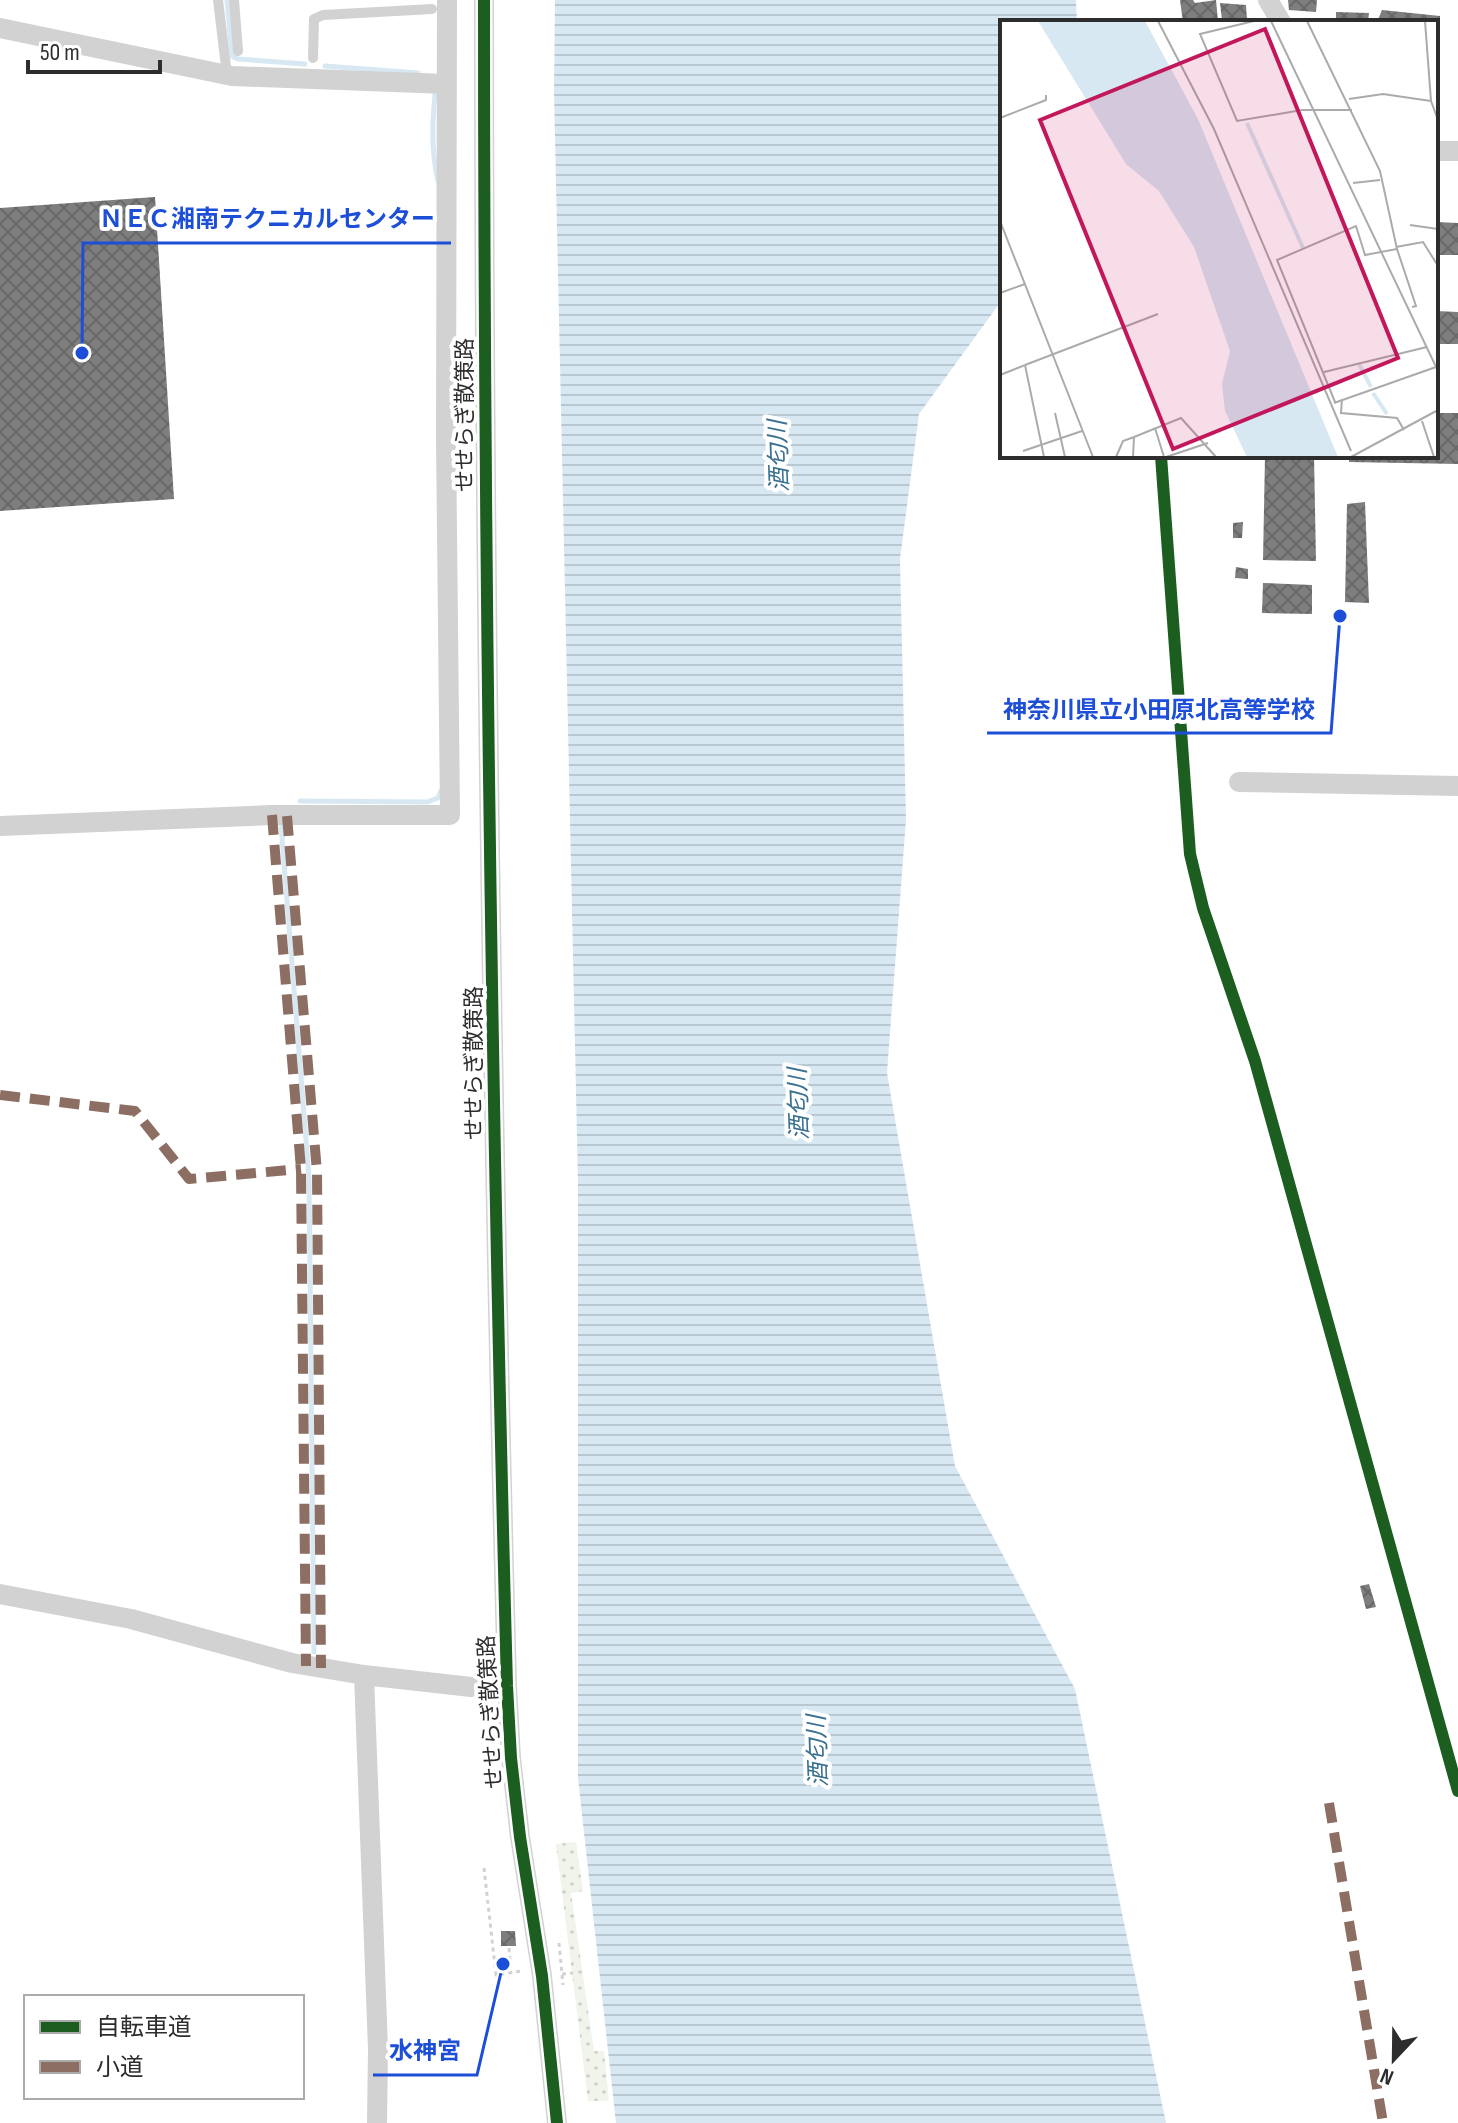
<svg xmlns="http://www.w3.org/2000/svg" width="1458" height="2123" viewBox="0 0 1458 2123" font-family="'Sofia Sans Condensed','Noto Sans JP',sans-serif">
  <defs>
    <pattern id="park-dots" width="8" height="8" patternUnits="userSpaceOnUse" patternTransform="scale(2)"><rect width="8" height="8" fill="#f0f4eb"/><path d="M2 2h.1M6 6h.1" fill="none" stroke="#ced2ca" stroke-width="1.8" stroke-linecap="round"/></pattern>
    <pattern id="water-rules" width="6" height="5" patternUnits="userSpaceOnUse" patternTransform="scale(2)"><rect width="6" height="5" fill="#d7e8f2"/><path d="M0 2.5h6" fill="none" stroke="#b9c7d0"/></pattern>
    <pattern id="building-cross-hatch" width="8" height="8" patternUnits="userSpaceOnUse" patternTransform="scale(2)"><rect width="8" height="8" fill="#7e7e7e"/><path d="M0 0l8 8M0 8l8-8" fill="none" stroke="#686868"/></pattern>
  </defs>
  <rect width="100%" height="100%" fill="#fff"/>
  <path fill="url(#park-dots)" d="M576 1842 583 1891 571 1893 594 2051H604L609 2101H588L556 1844Z"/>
  <path fill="url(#water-rules)" d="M555 0H1076L1077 22H1002V300L919 414 900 559 906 819 887 1073 955 1466 1075 1689 1166 2123H616L578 1778V1183L554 91Z"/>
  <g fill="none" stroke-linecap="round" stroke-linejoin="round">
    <path stroke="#d7e8f2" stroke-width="5" d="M227 0 232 56 238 59 305 64
      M325 66 418 73
      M435 95C432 124 431 153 438 181
      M300 801 427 802 438 798 441 791
      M281 825 309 1178 314 1652"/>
  </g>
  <path fill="url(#building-cross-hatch)" d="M1180 0H1193L1195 3 1216 0 1218 21 1183 22Z
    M1288 0H1317L1316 12 1289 10Z
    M1220 3 1246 5 1247 21 1222 20Z
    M1382 10 1440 16 1439 55H1436V22H1377Z
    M1336 12 1369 13 1368 22H1336Z
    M155 197 174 499 0 511V208Z
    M1436 222 1458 223V255H1436Z
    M1436 311 1458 312V344H1436Z
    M1436 413H1458V464L1349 462V456H1436Z
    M1265 456H1314L1316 561 1263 560Z
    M1365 502 1369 603 1345 602 1347 504Z
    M1243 522 1242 538H1233V523Z
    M1236 567 1248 569V579L1235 578Z
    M1263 583 1312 585V614L1262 613Z
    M1369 1584 1376 1607 1366 1609 1360 1586Z
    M501 1931H515L516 1946H501Z"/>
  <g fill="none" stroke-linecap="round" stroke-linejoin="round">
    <path stroke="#d2d2d2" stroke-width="3" stroke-dasharray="4 4" stroke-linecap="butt" d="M484 1868 496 1975 521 1971
      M559 1943 563 1985
      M509 1948 511 1973
      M562 1974 573 1973"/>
    <path stroke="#d2d2d2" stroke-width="10" d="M218 0 227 75
      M234 0 238 51
      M313 58 314 19 323 15 432 9"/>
    <path stroke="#d2d2d2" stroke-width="20" d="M484 0C484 562 492 1124 507 1686L511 1758 520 1837 542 1976 557 2123
      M1268 0 1281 22
      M0 28 232 76 446 84
      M1436 151H1458
      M1239 782 1458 786
      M0 826 272 815H450L446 437 447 0
      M0 1594 131 1619 292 1663 364 1675 378 2049 377 2123
      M364 1675 471 1687"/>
    <path stroke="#8d6e63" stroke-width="10" stroke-dasharray="20 10" stroke-linecap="butt" d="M272 815 301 1169 306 1666
      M287 816 317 1172 321 1668
      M0 1095 135 1111 189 1179 301 1169
      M1329 1803 1383 2123"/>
    <g stroke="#fff" stroke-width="17">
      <path id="cycleway" d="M484 0C484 562 492 1124 507 1686L511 1758 520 1837 542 1976 557 2123
        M1161 456 1190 854 1203 908 1255 1061 1458 1791"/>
    </g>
    <use href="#cycleway" stroke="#1b5e20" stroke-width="12"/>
  </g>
  <g text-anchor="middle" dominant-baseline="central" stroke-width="8" stroke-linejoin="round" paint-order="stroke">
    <g font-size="22" fill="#2d2d2d" stroke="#fff">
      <text transform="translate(465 415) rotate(-90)">せせらぎ散策路</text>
      <text transform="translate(474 1063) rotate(-90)">せせらぎ散策路</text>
      <text transform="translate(491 1712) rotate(-93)">せせらぎ散策路</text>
    </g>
    <g font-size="24" font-style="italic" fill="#3a7191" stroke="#fff">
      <text transform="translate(779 456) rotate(-92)">酒匂川</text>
      <text transform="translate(799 1104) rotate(-92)">酒匂川</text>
      <text transform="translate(818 1751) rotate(-92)">酒匂川</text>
    </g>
  </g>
  <g transform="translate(1000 20)">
    <rect width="438" height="438" fill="#fff"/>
    <path d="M38 1H145L198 99 338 437H247L225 391 222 364 230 331 194 227 159 171 126 144Z" fill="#d7e8f2"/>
    <path fill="none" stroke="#d7e8f2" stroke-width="4" d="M247 103 303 228M359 344 371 367M373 373 387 394"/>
    <path fill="none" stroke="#ababab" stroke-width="2" d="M158 1 214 109 351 431M254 1 200 14 237 101 302 90H352M271 1 438 351M307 1 380 151 397 229 365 235 356 206 277 240 335 382M425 1 431 81 438 100M349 79 383 74 431 81M0 98 46 80V75M353 163 380 160M0 201 93 437M410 205 438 209M396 227 423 222 438 246M397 229 416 286 412 287M0 273 25 264M25 345 158 294M324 352 427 327M0 355 25 345 44 437M342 379 341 393 397 398 404 410M334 383 436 347M55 393 65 437M422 401 434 437M155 408 164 437M23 431 82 411M116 437 123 421 134 417M133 437 134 417 181 398 216 437M166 437 208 423M351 437 438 390"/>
    <path fill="#c2185b" fill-opacity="0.15" stroke="#c2185b" stroke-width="4" d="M265 9 398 338 173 429 40 100Z"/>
    <rect width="438" height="438" fill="none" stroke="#2d2d2d" stroke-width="4"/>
  </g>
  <path fill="none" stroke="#1d4ed8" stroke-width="3" d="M82 353L83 243H451M1340 616L1331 733H987M503 1964L477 2075H373"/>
  <g fill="#1d4ed8" stroke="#fff" stroke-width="3">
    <circle cx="82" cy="353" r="8"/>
    <circle cx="1340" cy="616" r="8"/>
    <circle cx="503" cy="1964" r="8"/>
  </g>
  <g font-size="24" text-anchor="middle" font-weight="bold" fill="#1d4ed8" stroke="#fff" stroke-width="8" stroke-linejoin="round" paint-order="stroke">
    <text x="267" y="227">ＮＥＣ湘南テクニカルセンター</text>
    <text x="1159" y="718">神奈川県立小田原北高等学校</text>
    <text x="425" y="2059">水神宮</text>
  </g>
  <rect x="24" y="1995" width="280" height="104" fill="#ffffff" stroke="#ababab" stroke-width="2"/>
  <rect x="40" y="2021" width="40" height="12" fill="#1b5e20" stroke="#ababab" stroke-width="2"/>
  <text x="96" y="2035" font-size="24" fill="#2d2d2d">自転車道</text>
  <rect x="40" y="2061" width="40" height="12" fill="#8d6e63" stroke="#ababab" stroke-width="2"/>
  <text x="96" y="2075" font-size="24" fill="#2d2d2d">小道</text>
  <g transform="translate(1394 2059) rotate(202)" stroke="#ffffff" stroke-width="6" paint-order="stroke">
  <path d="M0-6L14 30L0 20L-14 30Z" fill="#2d2d2d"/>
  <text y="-12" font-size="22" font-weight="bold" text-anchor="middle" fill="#2d2d2d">N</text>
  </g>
  <path d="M28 60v12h132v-12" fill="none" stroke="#2d2d2d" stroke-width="4"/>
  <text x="40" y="60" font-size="24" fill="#2d2d2d" stroke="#ffffff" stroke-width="6" paint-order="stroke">50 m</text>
</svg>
